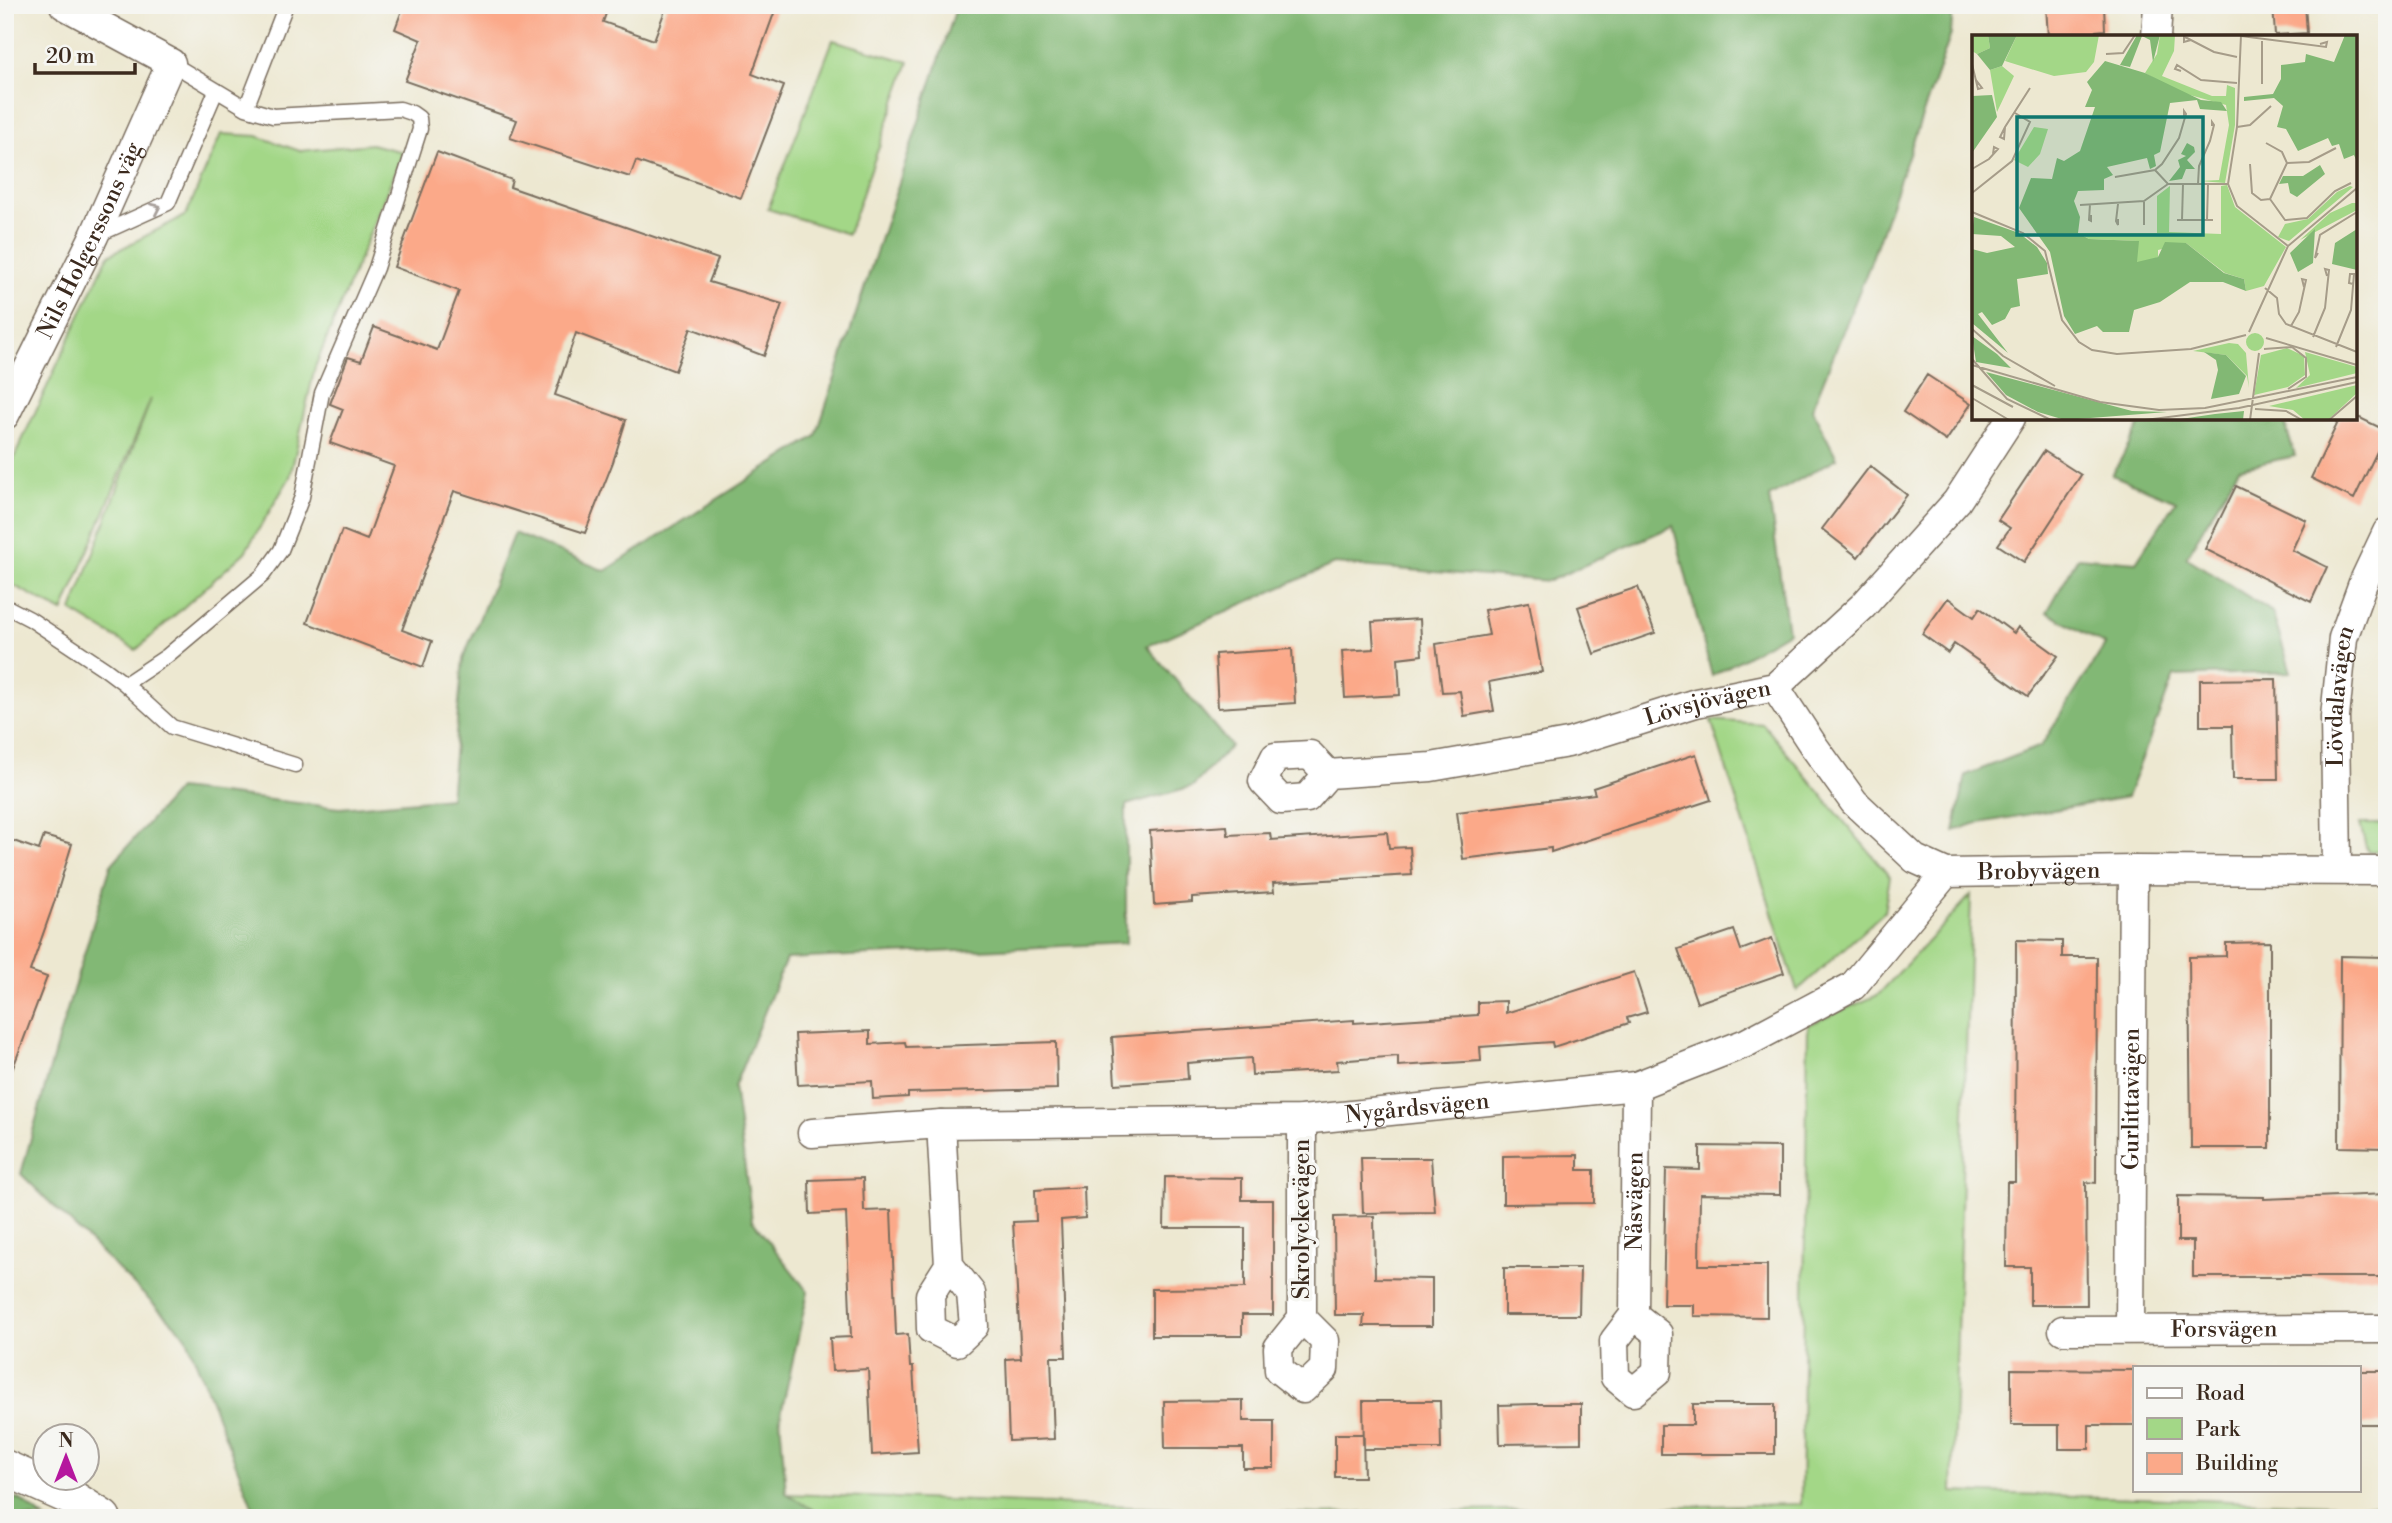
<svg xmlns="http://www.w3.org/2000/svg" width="2392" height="1523" viewBox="0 0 2392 1523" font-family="'Libre Bodoni',serif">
  <rect width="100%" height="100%" fill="#f6f6f2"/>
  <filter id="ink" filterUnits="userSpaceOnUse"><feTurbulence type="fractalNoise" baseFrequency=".0143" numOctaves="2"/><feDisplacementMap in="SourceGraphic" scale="14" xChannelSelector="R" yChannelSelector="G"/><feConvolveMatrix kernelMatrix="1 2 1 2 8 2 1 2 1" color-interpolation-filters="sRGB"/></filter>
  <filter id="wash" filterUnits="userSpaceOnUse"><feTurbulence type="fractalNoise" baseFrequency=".00686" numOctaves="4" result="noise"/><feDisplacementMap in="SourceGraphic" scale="28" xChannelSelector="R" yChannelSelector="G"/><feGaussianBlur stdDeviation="1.57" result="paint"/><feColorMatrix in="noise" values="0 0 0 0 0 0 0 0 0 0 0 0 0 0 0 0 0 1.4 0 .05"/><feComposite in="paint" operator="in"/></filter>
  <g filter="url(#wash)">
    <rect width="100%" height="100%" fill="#ede8d1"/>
    <path fill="#a3d787" stroke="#6f8052" stroke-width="2" d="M833 40 909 62 848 234 768 209Z
      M221 134 257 136 300 151 371 144 403 152 315 367 290 477 245 552 136 650 72 611 151 399 63 612 5 581V477L105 262 109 255 186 215Z
      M1711 720 1763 724 1890 877 1884 912 1797 991Z
      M2360 824H2387V851H2367Z
      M1971 895 1952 1492 2387 1506V1518H827L786 1494 1317 1514 1801 1504 1808 1025 1878 995Z"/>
    <path fill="#82b874" stroke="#5e7149" stroke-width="2" d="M957 5H1953L1951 34 1869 267 1812 409 1837 458 1769 497 1788 632 1712 676 1673 526 1549 581 1334 564 1147 646 1231 746 1193 786 1126 805V943L786 959 734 1087 752 1220 808 1292 780 1418 786 1493 826 1518H257L186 1336 21 1174 58 1040 111 865 178 789 340 808 450 798 463 659 514 533 605 571 816 436Z
      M2144 418H2283L2295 456 2239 468 2186 557 2272 612 2291 672 2174 676 2127 797 1974 824 1954 831 1966 775 2041 746 2105 645 2047 612 2078 557 2136 562 2176 501 2112 475Z
      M5 1495 21 1500 44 1518H5Z"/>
    <g id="blocks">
      <path fill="#fba989" d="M404 5H609L603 22 654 40 667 5H777L752 74 784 86 741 198 636 161 630 177 510 138 517 120 405 81 421 40 395 29Z
        M2046 5H2104L2105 30 2096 31V37H2048Z
        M2273 5H2305L2307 33 2275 35Z
        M437 152 512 180 510 187 718 259 709 282 782 304 764 356 691 328 675 371 576 333 555 395 626 420 613 462 585 533 454 491 402 630 432 641 423 667 307 623 342 530 367 540 394 466 330 443 343 409 330 404 348 357 361 361 374 327 437 350 459 291 394 267Z
        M1927 375 1971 404 1946 441 1903 412Z
        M2340 418H2360L2387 431 2354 499 2311 478Z
        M2044 451 2081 475 2024 562 1998 545 2010 528 1998 520Z
        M1870 466 1907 495 1858 557 1822 529Z
        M2236 486 2306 520 2292 550 2327 567 2311 602 2205 549Z
        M1638 587 1655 633 1594 654 1578 607Z
        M1948 598 1974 617 1980 608 2014 633 2018 627 2058 656 2028 696 1954 644 1948 653 1922 634Z
        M1529 602 1542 672 1489 682 1494 711 1464 716 1460 691 1442 692 1436 644 1489 635 1484 610Z
        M1420 619 1422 655 1398 658 1400 695 1345 698 1342 651 1374 649 1372 622Z
        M1292 649 1295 703 1218 708 1215 654Z
        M2276 679 2278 779H2233L2232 726H2200V680Z
        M1696 754 1711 800 1551 852V848L1463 859 1457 812 1595 794 1593 788Z
        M1227 826 1228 835 1270 833 1271 840 1387 832 1389 848 1410 847 1412 875 1273 883 1274 892 1192 897V902L1154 905 1150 831Z
        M44 836 72 844 54 903 30 971 47 977 8 1081H5V838L39 850Z
        M1734 930 1741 950 1772 938 1784 973 1697 1003 1678 949Z
        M2016 940 2062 941V957H2097L2096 1183 2086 1182 2087 1305H2030V1267H2006L2007 1182H2015Z
        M2270 942V1148H2191L2189 957 2226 956V943Z
        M2340 956 2387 957V1148L2339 1147Z
        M1634 972 1647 1012 1627 1018 1629 1023 1553 1047 1552 1042 1480 1047 1481 1061 1398 1066V1056L1337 1061 1338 1070 1252 1075 1251 1058 1187 1063 1188 1079 1115 1084 1112 1037 1354 1020V1023L1478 1015V1002L1506 1001V1013Z
        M870 1031V1044L905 1042 906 1047 1056 1042 1057 1089 908 1093V1097L873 1099 872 1081 798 1085 795 1034Z
        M1700 1146 1780 1147V1195L1700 1194 1699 1265H1767V1317L1694 1316V1305H1663L1666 1169 1700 1170Z
        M1578 1155V1170H1594V1203L1503 1204V1156Z
        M1361 1158H1431L1435 1212 1363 1213Z
        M1165 1177 1242 1178V1200H1273V1315H1242V1336H1152V1289L1245 1288V1228H1164Z
        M863 1178 864 1211 891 1210 896 1335 908 1334 910 1367H913L918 1452 872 1455 868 1369 832 1371 830 1338 851 1337 846 1212 810 1214 809 1180Z
        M1084 1187 1085 1218 1061 1220 1066 1357H1051L1054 1439 1009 1441 1006 1359 1021 1358 1013 1222 1036 1221 1035 1190Z
        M2387 1194V1277H2193V1241H2178V1196L2264 1197V1199Z
        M1374 1216 1375 1278 1432 1279V1326H1363L1364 1315H1335L1334 1217Z
        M1504 1268H1580L1579 1315H1504Z
        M2011 1369 2135 1370V1425H2089V1449H2059V1425H2011Z
        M2359 1371H2387V1424H2359Z
        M1243 1400V1421H1274V1468H1243V1448H1165L1164 1401Z
        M1363 1401H1440L1441 1449H1364Z
        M1536 1404H1581V1443L1500 1444 1499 1405Z
        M1693 1404H1775V1454H1661V1425H1693Z
        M1335 1434H1363L1364 1477H1335Z"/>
    </g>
  </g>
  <g filter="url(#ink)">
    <use href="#blocks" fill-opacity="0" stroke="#796c5d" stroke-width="2"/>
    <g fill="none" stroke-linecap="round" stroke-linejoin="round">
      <g stroke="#796c5d" stroke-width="17">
        <path id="service" d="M246 108 286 5
          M95 236 168 203 216 91
          M5 606 30 619 105 669 125 684 172 727 295 765
          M125 684 167 656 224 608 263 575 281 550 302 497 322 393 376 268 420 129 419 118 412 113 400 109 273 116 246 108 171 63"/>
      </g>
      <g stroke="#796c5d" stroke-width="31">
        <g id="minor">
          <path d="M2156 37 2158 5"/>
          <path id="s1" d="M5 415 94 236 171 63 64 5"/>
          <path id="s2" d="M1775 687 1813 745 1854 802 1915 859 1946 873 2133 870 2387 871"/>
          <path id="s3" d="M1328 774 1307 798 1281 800 1263 781 1275 757 1310 755 1328 774 1431 767 1568 743 1696 703 1775 687 1863 606 1957 501 2011 418"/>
          <path id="s4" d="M2337 869 2335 717 2343 638 2363 583 2387 532"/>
          <path d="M1302 1120V1318L1278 1348 1279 1370 1303 1389 1324 1369 1325 1341 1302 1318"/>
          <path d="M941 1124 949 1265 930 1295 931 1329 957 1342 974 1326 971 1293 949 1265"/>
          <path id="s5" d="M812 1133 941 1124 1302 1120 1636 1086 1746 1043 1853 986 1946 873"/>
          <path id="s6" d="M1634 1315 1614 1341 1615 1377 1633 1392 1657 1372 1658 1334 1634 1315 1636 1086"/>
          <path id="s7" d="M2130 1328 2133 870"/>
          <path id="s8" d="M2063 1330 2387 1329"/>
        </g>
      </g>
      <g stroke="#796c5d" stroke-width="38">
        <path id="tertiary" d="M5 1468 72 1498 103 1518"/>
      </g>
      <use href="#service" stroke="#fff" stroke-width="14"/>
      <use href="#minor" stroke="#fff" stroke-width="28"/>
      <use href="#tertiary" stroke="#fff" stroke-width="35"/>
    </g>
    <defs><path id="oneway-chevron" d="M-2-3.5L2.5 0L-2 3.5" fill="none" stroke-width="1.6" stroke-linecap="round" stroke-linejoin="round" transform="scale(1.75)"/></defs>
    <use stroke="#a79f9a" href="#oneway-chevron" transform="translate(156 208) rotate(-25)"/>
  </g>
  <g text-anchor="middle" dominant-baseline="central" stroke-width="7" stroke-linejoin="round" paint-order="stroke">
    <g font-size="23" fill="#3b2a1e" stroke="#f6f6f2">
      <text stroke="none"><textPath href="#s1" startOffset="194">Nils Holgerssons väg</textPath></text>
      <text stroke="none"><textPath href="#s4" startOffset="173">Lövdalavägen</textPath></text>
      <text stroke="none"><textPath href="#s3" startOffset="560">Lövsjövägen</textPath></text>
      <text stroke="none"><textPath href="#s2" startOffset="350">Brobyvägen</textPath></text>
      <text stroke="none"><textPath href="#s7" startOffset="229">Gurlittavägen</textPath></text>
      <text stroke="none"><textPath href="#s5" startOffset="606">Nygårdsvägen</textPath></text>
      <text stroke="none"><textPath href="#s6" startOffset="306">Nåsvägen</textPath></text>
      <text transform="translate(1302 1219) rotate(-90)">Skrolyckevägen</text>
      <text stroke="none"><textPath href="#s8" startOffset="161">Forsvägen</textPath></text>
    </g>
  </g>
  <g transform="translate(1972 35)">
    <rect width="385" height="385" fill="#ede8d1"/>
    <path d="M0 0H16L18 13 5 19 0 16ZM45 0H127L122 27 114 37 82 41 33 26ZM188 0H203L202 16 190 41 240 61H254L255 50 263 53V90L253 148 228 146 247 145 257 90 254 70 207 57 173 38 185 19ZM30 31 42 41 25 77 18 35ZM62 92 76 94 68 119 56 132 42 125ZM255 150 263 172 314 212 292 251 274 256 272 244 253 238 214 208 186 215V222L176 227H164L166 206 117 204 106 198H185V161L198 151 197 197 249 199V151ZM378 151 381 152 317 206 306 202 313 189 336 184 365 157ZM380 168H385V175L328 205 358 178ZM274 307a9 9 0 1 1 18 0a9 9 0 1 1-18 0ZM257 308 266 309 274 318 277 353 275 341 254 320 221 316ZM315 313 332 321 333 340 316 352 282 360 289 320ZM333 317 385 332V338L324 353 338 340ZM385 350V358L356 385H333L321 375 297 371Z" fill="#a3d787"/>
    <path d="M16 0H45L30 31 18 35 5 19 18 13ZM165 0H188L181 27 178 5 170 1 158 32 148 30ZM373 0H385V127L382 120 372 124 367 109 360 111 356 103 326 116 314 94 305 92 311 71 302 63 272 66V62L301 59 309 44V30L333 27 334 19 362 27ZM133 26 173 38 229 65 249 67 255 76 228 74 225 65 198 68 188 117 182 120 184 131 178 134 175 123 135 132 141 140 132 144V155L106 156 102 166 108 182 106 198 117 204 167 206 165 227 186 222 193 207 214 208 252 238 272 244 274 256 251 247H218L188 267 162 275 157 297H131L125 291 103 299 92 281 78 217 47 173 59 143 80 144 85 123 92 126 108 116 123 72H113L120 55 115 47ZM20 60 25 82 0 118V61ZM215 108 222 112 223 117 215 125 223 134H214L210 144 197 146 208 132 206 125 214 121 209 119ZM348 130 353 139 325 162 318 158 316 148 307 149 311 141H331ZM2 182 47 198 65 212 75 228 76 239 45 244 48 271 39 273 33 284 20 290 10 277 6 279 36 318 0 288V214L15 218 43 212 29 201 0 199ZM343 194 341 228 326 237 318 218ZM385 194V235L360 229 363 208ZM0 301 25 319 39 333 4 327ZM232 317 254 320 274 341 267 359 239 364 246 335 244 325ZM14 337 160 376 195 377 93 385 66 377 34 360ZM272 376 271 385H202L243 379Z" fill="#82b874"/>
    <path fill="none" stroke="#a69c89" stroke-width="2" d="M269 0 265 92 256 149 265 171 316 211M269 1 354 12 355 7 348 9M219 5 212 7V2L215 3 242 17 265 22M141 19H134L151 18 163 0M0 29 6 54 10 53 4 45M209 36 203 34 205 30 229 45 265 48M290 43V49V6M33 92 32 104 28 102 33 92 58 53M265 92 278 90 299 71M294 108 310 117 315 128 298 164 313 185 335 183 363 156 379 148M315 128 337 127 364 113M278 129 280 158 289 165 298 164M0 134 17 124 26 114 22 112 21 119M183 135 196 149H256M148 142H143L183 135 190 129 207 103 214 79 212 76V81M226 149 227 131 238 106 242 90 240 87V91M0 158 40 126 58 87 43 78M118 169 117 185 119 186V180M146 169 144 186 146 190V184M108 170 172 166 196 149M0 177 51 198 73 216 90 285 107 307 120 315 145 319 219 314 274 300M172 184V190V166M205 185H241M210 185 211 149M235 185 236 149M346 218 343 223 348 200 385 177M293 253 305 263 307 279 314 289 385 317M319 291 327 277 334 245 330 244 332 252M0 294 31 321 83 351M277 297 316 211 385 153M341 302 353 273 357 235 353 234 355 241M294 303 385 330M364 312 379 275 382 239H378L377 248 381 249M292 314 320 312 334 323V342L316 354M0 324 35 364 79 385M0 330 128 367 187 375 233 373 385 342M0 350 41 372M0 363 37 385M283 374 314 376 330 385M173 385 267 373 385 347M278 385 287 318M357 385 385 361"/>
    <path fill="#0f766e" fill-opacity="0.15" stroke="#0f766e" stroke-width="3.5" d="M45 82H231V200H45Z"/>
    <rect width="385" height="385" fill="none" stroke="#3b2a1e" stroke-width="3.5"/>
  </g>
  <rect width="2392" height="1523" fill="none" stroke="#f6f6f2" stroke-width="28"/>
  <rect x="2133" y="1366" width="228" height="126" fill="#f6f6f2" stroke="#aba49d" stroke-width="2"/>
  <rect x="2147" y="1388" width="35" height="10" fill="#ffffff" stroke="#aba49d" stroke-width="2"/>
  <text x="2196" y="1400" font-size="21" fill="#3b2a1e">Road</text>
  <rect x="2147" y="1418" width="35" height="21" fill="#a3d787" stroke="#aba49d" stroke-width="2"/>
  <text x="2196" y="1436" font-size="21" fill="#3b2a1e">Park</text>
  <rect x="2147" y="1453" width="35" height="21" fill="#fba989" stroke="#aba49d" stroke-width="2"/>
  <text x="2196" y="1470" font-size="21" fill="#3b2a1e">Building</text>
  <g transform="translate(66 1457)"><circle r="33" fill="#f6f6f2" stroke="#aba49d" stroke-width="2"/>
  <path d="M0-5L12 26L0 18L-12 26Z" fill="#b5179e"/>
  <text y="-10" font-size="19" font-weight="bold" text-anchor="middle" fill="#3b2a1e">N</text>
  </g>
  <path d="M35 63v10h100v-10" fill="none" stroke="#3b2a1e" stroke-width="3.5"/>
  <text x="46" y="63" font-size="21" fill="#3b2a1e" stroke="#f6f6f2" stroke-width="5" paint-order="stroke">20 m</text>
</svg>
